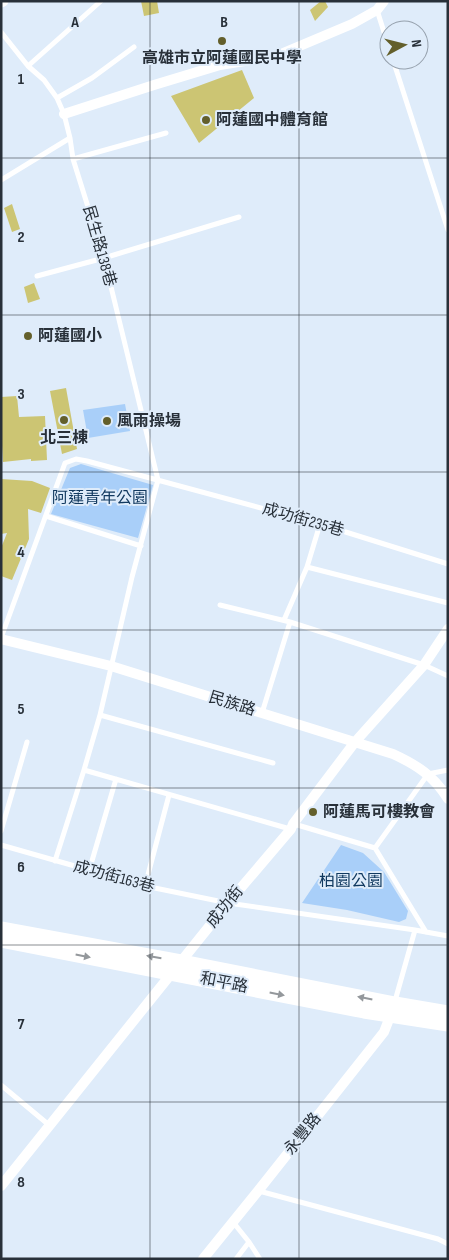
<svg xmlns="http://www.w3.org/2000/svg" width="449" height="1260" viewBox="0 0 449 1260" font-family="'Sofia Sans Condensed','Noto Sans TC',sans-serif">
  <rect width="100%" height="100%" fill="#dfecfa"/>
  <path fill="#a9cff9" d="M125 404 130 431 88 438 83 410Z
    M81 464 153 485 138 538 51 514 70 468Z
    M341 845 363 853 384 872 408 911 406 919 399 922 347 910 302 903Z"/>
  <path fill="#ccc573" d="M141 1H157L159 13 144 16Z
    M321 1H325L328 7 315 21 310 10Z
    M242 70 254 98 199 143 171 96Z
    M12 204 20 229 12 232 4 208Z
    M34 283 40 299 28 303 24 287Z
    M66 388 77 449 62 454 50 391Z
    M17 396 19 417 45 416 47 460 31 461V459L3 462 1 429V397Z
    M1 479 32 481 50 488 41 513 28 509 29 539 12 580 1 576V548L7 533 1 534Z"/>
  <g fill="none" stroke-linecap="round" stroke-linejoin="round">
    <path stroke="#fff" stroke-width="5" d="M377 10 389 48
      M1 32 28 66 44 80 57 98 64 114 70 138 73 159 104 258 158 480 132 577 100 715 84 770 55 861
      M393 60 448 230
      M28 66 101 1
      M57 98 92 78 134 47
      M73 159 166 133
      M1 180 70 138
      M37 276 104 258 239 217
      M46 516 141 546
      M307 567 448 603
      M220 605 290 622 424 665 448 676
      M284 620 307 567 320 524
      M1 638 65 463 76 459 87 461 320 524 448 564
      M262 713 290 622
      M100 715 273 763
      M84 770 290 829
      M294 824 375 848 428 774 448 770
      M1 831 27 742
      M1 845 145 886 228 903 415 930 448 936
      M375 848 426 932
      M89 871 116 779
      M145 886 169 795
      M395 1001 415 930
      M1 1085 49 1125
      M259 1191 438 1239 448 1244
      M233 1222 249 1242 260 1259
      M236 1259 249 1242"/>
    <path stroke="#fff" stroke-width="10" d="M64 114 154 85 220 65 276 56 352 24 377 10 384 1
      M1 639 111 666 393 754C417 765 434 776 448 799
      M1 1186 228 903 291 829 293 824 355 742 424 665 448 629
      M203 1259 258 1191 384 1032 393 1009"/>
    <path stroke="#fff" stroke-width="11" d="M1 2 3 1"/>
    <path stroke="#fff" stroke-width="15" d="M1 929 181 962 395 1004 448 1013
      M1 940 364 1011 448 1024"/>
  </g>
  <defs><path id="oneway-solid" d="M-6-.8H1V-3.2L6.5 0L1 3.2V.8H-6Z" transform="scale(1.25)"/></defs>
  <g fill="#94989c">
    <use href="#oneway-solid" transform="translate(83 956) rotate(11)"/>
    <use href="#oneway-solid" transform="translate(154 957) rotate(-170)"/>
    <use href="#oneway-solid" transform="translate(277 994) rotate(11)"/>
    <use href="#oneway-solid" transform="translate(365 998) rotate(-169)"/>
  </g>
  <path fill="none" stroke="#283039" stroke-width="1" stroke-opacity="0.55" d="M150 1V1259M299 1V1259M1 158H448M1 315H448M1 472H448M1 630H448M1 788H448M1 945H448M1 1102H448"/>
  <g fill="#635f2b" stroke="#dfecfa" stroke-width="2">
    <circle cx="222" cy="41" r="5"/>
    <circle cx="206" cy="120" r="5"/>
    <circle cx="28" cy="336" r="5"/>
    <circle cx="64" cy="420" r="5"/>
    <circle cx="107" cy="421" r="5"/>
    <circle cx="313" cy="812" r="5"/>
  </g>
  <g text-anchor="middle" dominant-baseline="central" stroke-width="4" stroke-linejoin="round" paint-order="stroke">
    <g font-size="16" font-weight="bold" fill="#283039" stroke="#dfecfa" text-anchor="start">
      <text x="222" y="58" text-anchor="middle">高雄市立阿蓮國民中學</text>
      <text x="216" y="120">阿蓮國中體育館</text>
      <text x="38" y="336">阿蓮國小</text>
      <text x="117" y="421">風雨操場</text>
      <text x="64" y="438" text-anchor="middle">北三棟</text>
      <text x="323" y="812">阿蓮馬可樓教會</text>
    </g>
    <g font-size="16" fill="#283039" stroke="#dfecfa">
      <text transform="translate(99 246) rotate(74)">民生路138巷</text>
      <text transform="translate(303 520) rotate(16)">成功街235巷</text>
      <text transform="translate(232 704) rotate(17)">民族路</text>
      <text transform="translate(114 877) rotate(15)">成功街163巷</text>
      <text transform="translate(225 907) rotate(-51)">成功街</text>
      <text transform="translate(224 983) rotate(11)">和平路</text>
      <text transform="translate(303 1134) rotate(-52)">永豐路</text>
    </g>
    <g font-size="16" fill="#123a60" stroke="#dfecfa">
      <text x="100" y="498">阿蓮青年公園</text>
      <text x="351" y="881">柏園公園</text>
    </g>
  </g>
  <g font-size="16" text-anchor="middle" font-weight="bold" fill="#283039" stroke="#dfecfa" stroke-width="4" stroke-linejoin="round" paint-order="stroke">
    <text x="75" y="27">A</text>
    <text x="224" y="27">B</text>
    <text x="21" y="84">1</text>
    <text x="21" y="242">2</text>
    <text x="21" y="399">3</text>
    <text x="21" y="557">4</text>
    <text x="21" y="714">5</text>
    <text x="21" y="872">6</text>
    <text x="21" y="1029">7</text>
    <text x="21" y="1187">8</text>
  </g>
  <rect width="449" height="1260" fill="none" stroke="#283039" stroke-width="5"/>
  <g transform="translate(404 45) rotate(83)"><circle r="24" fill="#dfecfa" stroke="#96a1ad"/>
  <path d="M0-4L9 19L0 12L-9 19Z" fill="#635f2b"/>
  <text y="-8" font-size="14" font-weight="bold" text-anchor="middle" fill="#283039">N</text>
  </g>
</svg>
